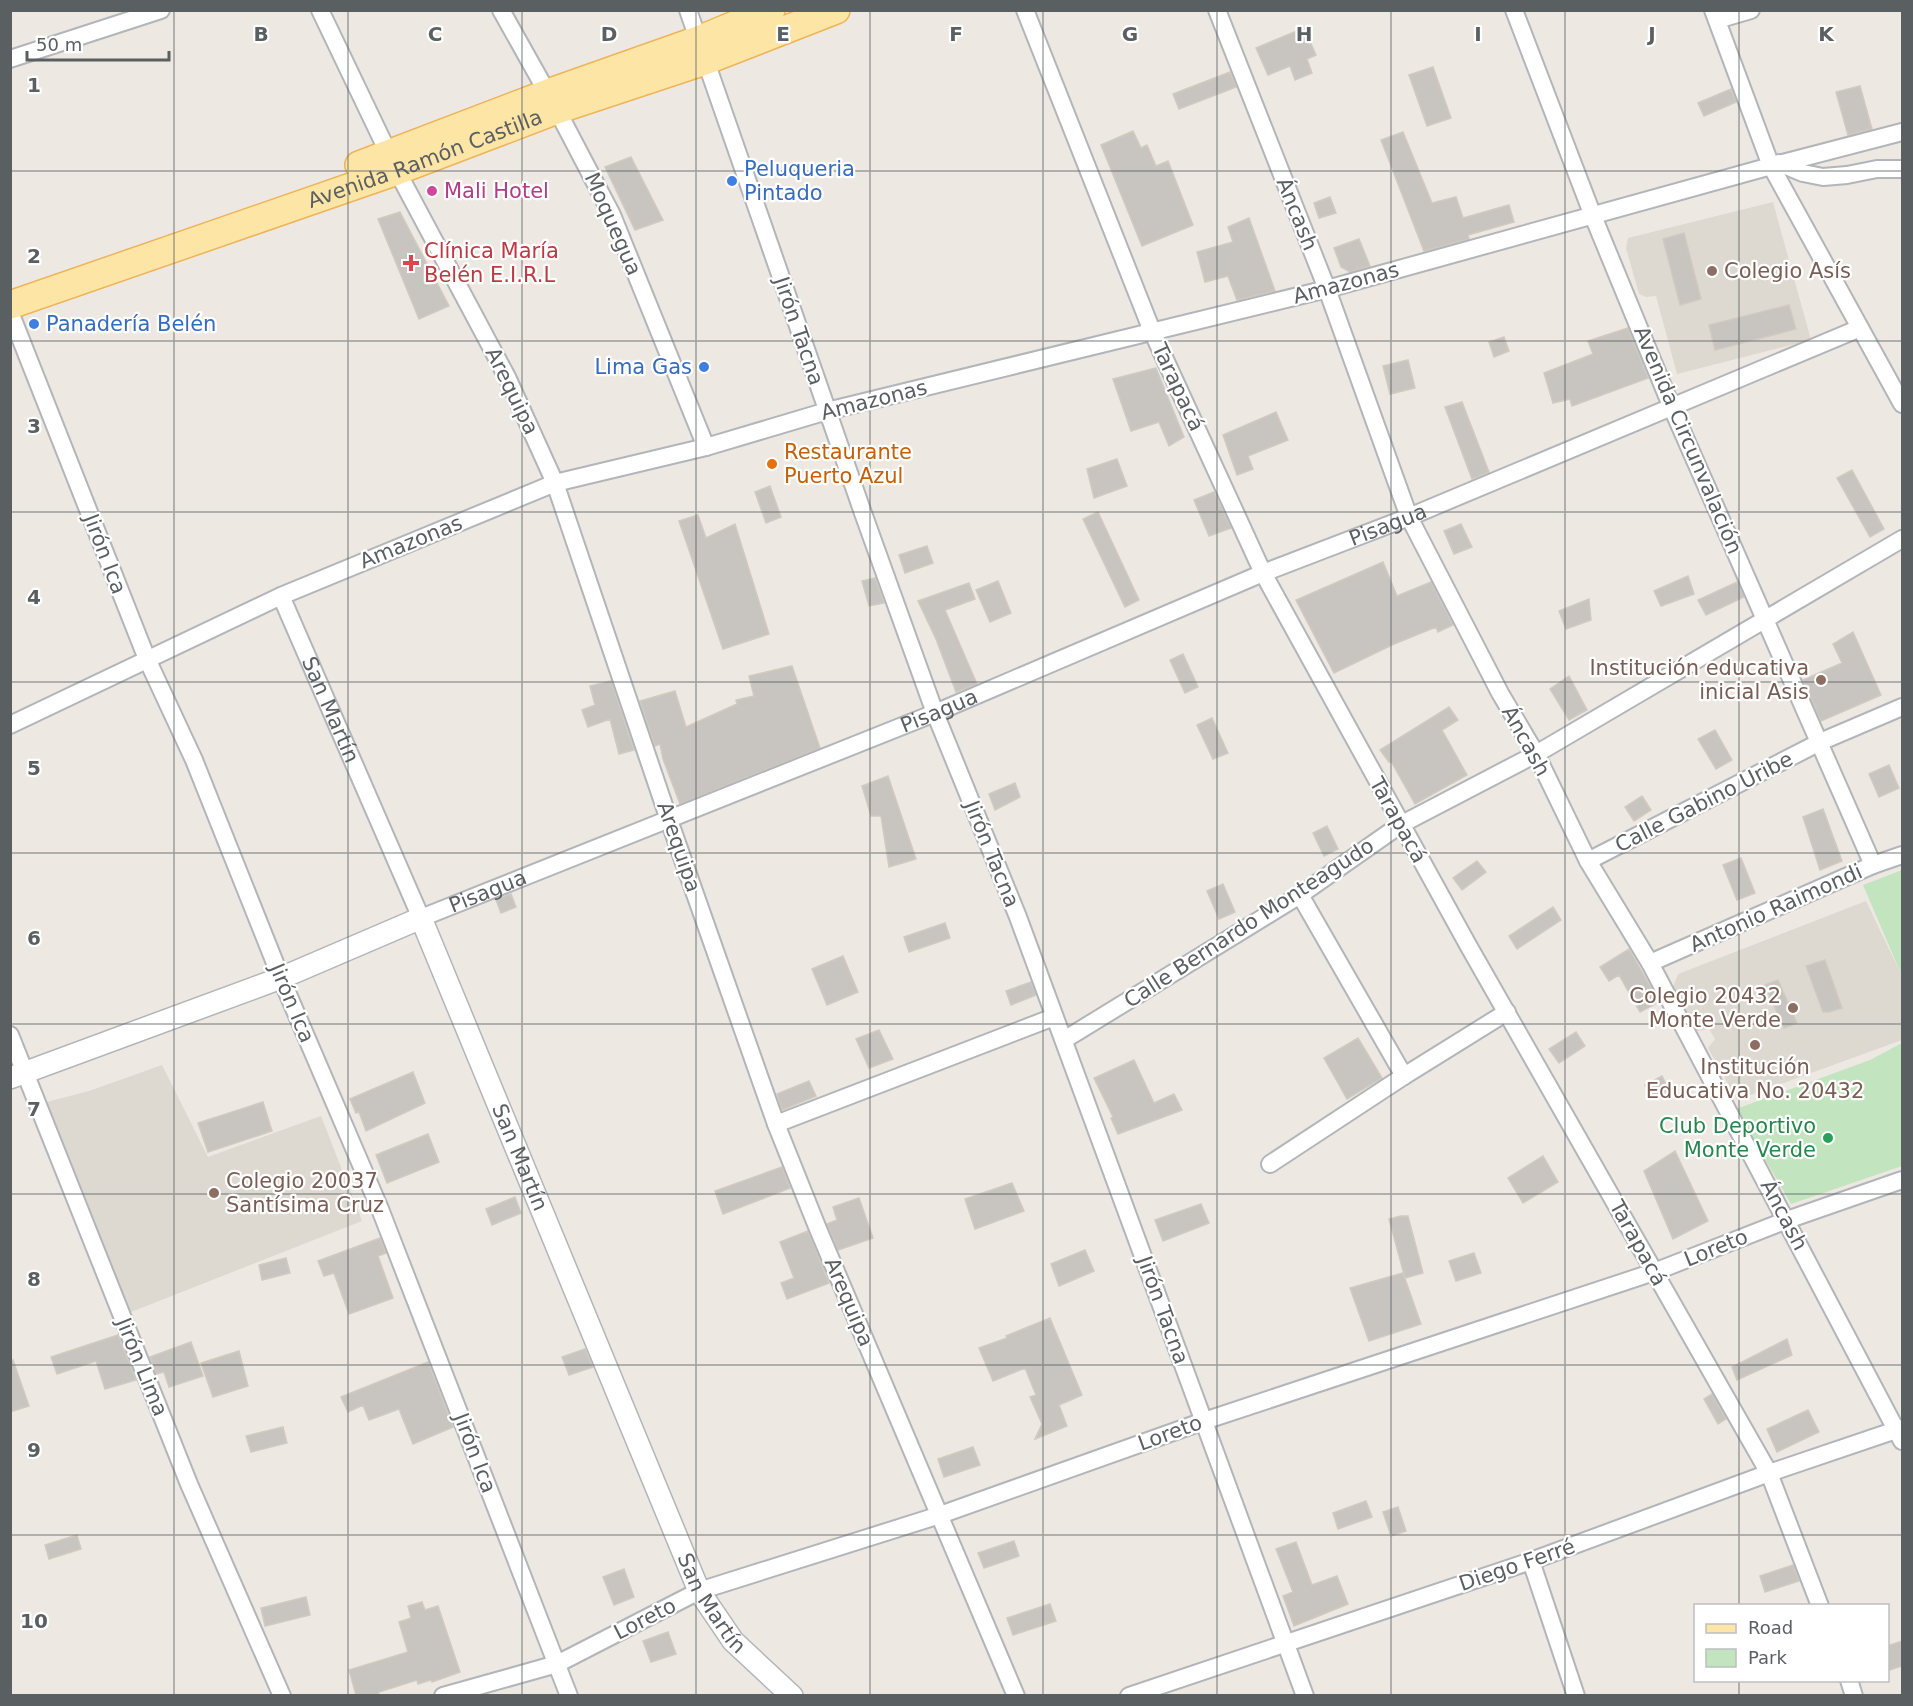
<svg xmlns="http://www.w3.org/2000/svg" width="1913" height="1706" viewBox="0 0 1913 1706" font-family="'DejaVu Sans',sans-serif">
  <rect width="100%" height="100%" fill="#ede9e2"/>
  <path fill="#ddd8d0" d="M1773 202 1811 340 1677 374 1656 296 1646 297 1639 294 1626 248 1628 238Z
    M1866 901 1902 976V1040L1737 1100 1708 1048 1715 1039 1709 1029 1697 1031 1673 987 1678 974Z
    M162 1065 208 1157 321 1116 362 1221 126 1314 43 1103 89 1091Z"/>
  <path fill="#c2e4be" d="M1902 870V976L1863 885Z
    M1902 1043V1166L1791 1204 1736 1109 1870 1060Z"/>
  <path fill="#c8c4bf" stroke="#d1cac0" stroke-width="1.5" d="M1304 28 1316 55 1307 59 1312 73 1295 80 1290 66 1268 75 1256 48Z
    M1433 67 1451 118 1427 126 1409 75Z
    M1230 72 1236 87 1179 109 1173 94Z
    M1860 86 1872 129 1848 135 1836 92Z
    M1731 89 1736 102 1704 116 1698 103Z
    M1133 131 1141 148 1147 145 1156 166 1168 161 1193 225 1142 246 1101 145Z
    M1403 132 1432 203 1456 197 1463 218 1509 205 1514 222 1468 235 1469 239 1424 251 1381 140Z
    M631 157 663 220 635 230 605 167Z
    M1330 197 1336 213 1319 218 1314 203Z
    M400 212 449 306 419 319 378 219Z
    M1249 218 1275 291 1237 300 1228 276 1205 282 1197 252 1233 242 1228 227Z
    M1684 233 1701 299 1680 305 1663 239Z
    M1359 239 1370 266 1350 272 1341 267 1334 248Z
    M1789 305 1796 329 1715 350 1709 325Z
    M1628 328 1648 378 1572 406 1570 399 1553 403 1544 373 1593 354 1588 341Z
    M1504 337 1509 351 1494 357 1489 342Z
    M1408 360 1415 388 1390 394 1383 366Z
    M1156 368 1184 437 1169 446 1159 422 1131 431 1113 379Z
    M1462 402 1489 472 1472 479 1445 407Z
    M1276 412 1288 440 1248 456 1253 469 1237 475 1223 435Z
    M1117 459 1127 486 1094 498 1087 469Z
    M1852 470 1884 529 1870 537 1837 478Z
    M770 486 781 517 766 523 755 492Z
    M1214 492 1231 528 1209 536 1194 500Z
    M1098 512 1139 600 1125 607 1083 519Z
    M698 515 706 538 735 524 769 634 723 649 679 521Z
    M1461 524 1472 547 1454 554 1444 531Z
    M927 546 933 563 905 573 899 555Z
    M1383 562 1397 596 1431 582 1453 625 1438 632 1436 627 1394 644 1334 673 1296 600Z
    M1688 576 1694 594 1661 606 1654 591Z
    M875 578 884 603 869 606 862 581Z
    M998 581 1011 613 990 622 976 590Z
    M1737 582 1744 597 1706 615 1698 600Z
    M969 583 975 599 945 610 977 684 956 692 936 639 918 601Z
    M1589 599 1591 620 1566 629 1559 611Z
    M1853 632 1881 695 1821 721 1803 680 1842 663 1833 644Z
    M1183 654 1198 687 1185 693 1170 660Z
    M792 666 820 748 680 804 663 759 660 744 655 746 640 701 675 691 686 727 737 704 736 700 754 696 749 676Z
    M1569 676 1587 710 1569 720 1550 689Z
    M611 681 634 750 619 754 610 719 588 727 582 710 595 705 590 686Z
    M1449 707 1458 720 1442 730 1467 775 1415 804 1391 761 1389 762 1380 750Z
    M1212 718 1228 753 1213 759 1197 725Z
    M1715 730 1732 760 1716 769 1698 739Z
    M1889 765 1899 788 1879 797 1869 774Z
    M888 776 916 859 889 867 881 816H871L862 786Z
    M1015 783 1020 797 995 810 989 794Z
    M1642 796 1651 810 1634 821 1625 807Z
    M1823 809 1842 861 1820 870 1803 817Z
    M1327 826 1338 849 1324 856 1313 833Z
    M1741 858 1755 893 1737 900 1723 865Z
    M1477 861 1486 872 1462 890 1453 878Z
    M1223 884 1235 912 1219 919 1207 891Z
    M511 894 516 907 501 913 496 900Z
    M1553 907 1561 920 1517 949 1509 936Z
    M945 923 950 938 909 952 904 937Z
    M1629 949 1659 1002 1640 1012 1619 975 1609 981 1600 967Z
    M843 956 858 992 827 1005 812 969Z
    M1825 960 1842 1008 1829 1012H1823L1806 966Z
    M1778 980 1797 1023 1784 1028 1765 985Z
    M1031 982 1036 995 1011 1005 1006 991Z
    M879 1030 893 1059 869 1068 856 1039Z
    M1576 1032 1585 1046 1559 1063 1549 1049Z
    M1358 1038 1382 1078 1347 1099 1324 1058Z
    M1134 1060 1154 1103 1174 1094 1182 1110 1118 1134 1111 1118 1113 1117 1094 1078Z
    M413 1072 425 1103 366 1131 359 1112 356 1113 350 1099Z
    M1662 1076 1669 1090 1653 1099 1645 1085Z
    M809 1081 816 1096 782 1110 777 1094Z
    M263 1102 272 1131 208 1152 198 1123Z
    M428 1134 439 1162 387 1183 376 1155Z
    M1675 1151 1708 1221 1673 1239 1644 1171Z
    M1543 1156 1558 1182 1523 1203 1508 1178Z
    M782 1167 790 1188 723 1214 715 1191Z
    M1012 1183 1024 1211 975 1229 965 1199Z
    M515 1197 521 1213 492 1225 486 1209Z
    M859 1198 873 1238 838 1250 827 1224 837 1220 833 1207Z
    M1201 1204 1209 1223 1163 1241 1155 1220Z
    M1401 1216H1408L1423 1273 1405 1278 1389 1219Z
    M808 1231 829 1283 787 1299 781 1283 794 1278 780 1242Z
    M380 1238 386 1253 378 1256 393 1298 349 1314 334 1273 324 1276 318 1261Z
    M1085 1250 1094 1271 1059 1286 1051 1264Z
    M1474 1253 1481 1273 1456 1281 1449 1261Z
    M286 1258 290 1273 262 1280 259 1265Z
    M1403 1273 1421 1324 1369 1341 1350 1288Z
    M1050 1318 1082 1395 1059 1405 1067 1426 1035 1439 1042 1424 1030 1397 1036 1395 1025 1368 993 1381 979 1348 1007 1338 1006 1336Z
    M118 1335 136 1380 105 1389 96 1361 57 1374 51 1357Z
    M1787 1339 1792 1355 1737 1380 1732 1367Z
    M191 1342 203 1376 169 1387 164 1372 156 1374 150 1357Z
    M585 1349 593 1367 569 1375 562 1357Z
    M239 1351 248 1386 213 1397 201 1363Z
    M10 1360H13L29 1406 10 1412Z
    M428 1362 453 1427 413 1444 399 1409 369 1420 363 1405 348 1412 341 1397Z
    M1712 1394 1726 1419 1718 1424 1704 1399Z
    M1808 1410 1819 1432 1777 1452 1767 1429Z
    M283 1427 287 1443 251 1452 246 1436Z
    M973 1447 980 1465 944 1477 938 1459Z
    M1366 1501 1372 1517 1338 1529 1333 1513Z
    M1398 1507 1406 1531 1391 1536 1383 1512Z
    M77 1535 81 1549 49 1559 45 1545Z
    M1014 1541 1019 1556 984 1568 978 1553Z
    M1296 1542 1312 1585 1337 1576 1348 1604 1294 1626 1283 1596 1293 1592 1276 1549Z
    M1793 1565 1799 1581 1765 1592 1760 1576Z
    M624 1569 634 1597 614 1605 603 1577Z
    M306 1597 310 1615 265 1626 261 1608Z
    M422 1602 425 1610 438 1606 460 1672 432 1682 431 1680 418 1684 417 1680 379 1692 378 1695H356L349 1670 408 1652 399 1622 411 1618 408 1606Z
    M1050 1604 1056 1621 1013 1635 1007 1618Z
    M668 1632 676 1654 651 1662 643 1641Z
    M1902 1641V1666L1887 1671V1646Z"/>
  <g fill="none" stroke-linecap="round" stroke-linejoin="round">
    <g stroke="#b2b5b9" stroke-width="20">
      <g id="minor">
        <path d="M320 10 397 171 507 377 555 483 669 820 776 1124 818 1229 1016 1696"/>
        <path d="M501 10 557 110 612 215 706 447"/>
        <path d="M688 10 863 513 935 713 1018 917 1305 1696"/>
        <path d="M1025 10 1152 331 1263 573 1468 945 1769 1473 1820 1606"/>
        <path d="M1217 10 1327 289 1409 517 1500 693 1536 754 1588 861 1650 963 1902 1441"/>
        <path d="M1514 10 1593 216 1672 408 1873 865"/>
        <path d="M1713 10 1771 166 1902 404"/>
        <path d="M1717 20 1751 10"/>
        <path d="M10 59 161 10"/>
        <path d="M1779 163 1803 173 1823 177 1847 175 1877 169H1902"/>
        <path d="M10 312 147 659 194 760 281 978 380 1209 569 1696"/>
        <path id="s1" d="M281 596 421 918 935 713 1263 573 1409 517 1860 328"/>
        <path d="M10 725 281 596 555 483 706 447 827 411 1327 289 1771 166 1902 132"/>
        <path d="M1588 861 1820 742 1902 707"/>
        <path d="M1300 895 1404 1076"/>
        <path d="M1650 963 1873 865 1902 855"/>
        <path d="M10 1035 189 1484 282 1696"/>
        <path d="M1064 1040 1300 895 1400 825 1536 754 1902 539"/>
        <path d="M776 1124 1054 1017"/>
        <path d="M1270 1164 1404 1076 1507 1012"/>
        <path d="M1531 1561 1576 1696"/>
        <path d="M1849 1680 1854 1696"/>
        <path d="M443 1696 557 1664 699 1591 940 1515 1204 1421 1654 1272 1787 1220 1902 1180"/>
        <path d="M1129 1696 1531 1561 1769 1473 1902 1428"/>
      </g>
    </g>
    <g stroke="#b2b5b9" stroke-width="24">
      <g id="tertiary">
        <path id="s2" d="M10 1078 281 978 421 918 699 1591 733 1641 792 1696"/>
      </g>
    </g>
    <g stroke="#eeb459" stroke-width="30">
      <g id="primary">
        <path d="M359 165 548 93 698 40 771 10"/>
        <path id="s3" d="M10 305 397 171 557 110 705 61 836 10"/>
      </g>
    </g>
    <use href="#minor" stroke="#fff" stroke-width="16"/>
    <use href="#tertiary" stroke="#fff" stroke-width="21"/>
    <use href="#primary" stroke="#fde5a6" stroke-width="27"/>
  </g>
  <path fill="none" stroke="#5a5f62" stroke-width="1.5" stroke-opacity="0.55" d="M174 10V1696M348 10V1696M522 10V1696M696 10V1696M870 10V1696M1043 10V1696M1217 10V1696M1391 10V1696M1565 10V1696M1739 10V1606M10 171H1902M10 341H1902M10 512H1902M10 682H1902M10 853H1902M10 1024H1902M10 1194H1902M10 1365H1902M10 1535H1902M1739 1680V1696"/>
  <g fill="#3f7fe0" stroke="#fff" stroke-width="2">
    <circle cx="732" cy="181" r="6"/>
    <circle cx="34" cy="324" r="6"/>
    <circle cx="704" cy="367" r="6"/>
  </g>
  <circle fill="#d1479c" stroke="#fff" stroke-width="2" cx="432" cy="191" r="6"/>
  <path fill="#e0444e" stroke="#fff" stroke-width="2" d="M408 254h6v6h6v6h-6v6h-6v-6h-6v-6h6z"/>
  <g fill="#8d6e63" stroke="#fff" stroke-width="2">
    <circle cx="1712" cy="271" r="6"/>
    <circle cx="1821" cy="680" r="6"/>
    <circle cx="1793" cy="1008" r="6"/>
    <circle cx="1755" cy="1045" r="6"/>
    <circle cx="214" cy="1193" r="6"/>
  </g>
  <circle fill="#e8710a" stroke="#fff" stroke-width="2" cx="772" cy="464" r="6"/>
  <circle fill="#2e9e5b" stroke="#fff" stroke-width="2" cx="1828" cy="1138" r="6"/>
  <g text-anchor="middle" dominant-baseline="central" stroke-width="4.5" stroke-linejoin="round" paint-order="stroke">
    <g font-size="21" fill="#5a5f62" stroke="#fff">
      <text stroke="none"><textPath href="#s3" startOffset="440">Avenida Ramón Castilla</textPath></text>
      <text transform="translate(1297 214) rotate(68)">Áncash</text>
      <text transform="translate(613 224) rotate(66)">Moquegua</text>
      <text transform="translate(1346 283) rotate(-15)">Amazonas</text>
      <text transform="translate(799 331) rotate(71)">Jirón Tacna</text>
      <text transform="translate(1178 387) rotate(65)">Tarapacá</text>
      <text transform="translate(512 391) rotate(64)">Arequipa</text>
      <text transform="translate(874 400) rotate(-14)">Amazonas</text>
      <text transform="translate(1688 440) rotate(67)">Avenida Circunvalación</text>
      <text stroke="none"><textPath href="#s1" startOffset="1395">Pisagua</textPath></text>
      <text transform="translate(411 542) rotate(-22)">Amazonas</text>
      <text transform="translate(105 554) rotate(69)">Jirón Ica</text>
      <text stroke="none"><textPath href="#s1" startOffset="124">San Martín</textPath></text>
      <text stroke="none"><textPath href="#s1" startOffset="909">Pisagua</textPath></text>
      <text transform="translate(1526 741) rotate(61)">Áncash</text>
      <text transform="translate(1704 802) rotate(-27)">Calle Gabino Uribe</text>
      <text transform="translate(1398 820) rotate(61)">Tarapacá</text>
      <text transform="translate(679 847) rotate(71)">Arequipa</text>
      <text transform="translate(992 854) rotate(68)">Jirón Tacna</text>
      <text stroke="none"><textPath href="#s1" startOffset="423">Pisagua</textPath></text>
      <text transform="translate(1776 908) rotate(-24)">Antonio Raimondi</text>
      <text transform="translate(1249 923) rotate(-33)">Calle Bernardo Monteagudo</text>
      <text transform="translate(292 1003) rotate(67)">Jirón Ica</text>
      <text stroke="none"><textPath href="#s2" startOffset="700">San Martín</textPath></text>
      <text transform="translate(1784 1215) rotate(62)">Áncash</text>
      <text transform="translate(1638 1243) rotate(61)">Tarapacá</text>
      <text transform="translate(1716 1248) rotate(-22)">Loreto</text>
      <text transform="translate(849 1302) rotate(67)">Arequipa</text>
      <text transform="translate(1163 1310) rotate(70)">Jirón Tacna</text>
      <text transform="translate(142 1367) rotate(68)">Jirón Lima</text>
      <text transform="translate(1170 1433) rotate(-20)">Loreto</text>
      <text transform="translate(475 1453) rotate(69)">Jirón Ica</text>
      <text transform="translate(1517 1565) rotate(-19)">Diego Ferré</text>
      <text stroke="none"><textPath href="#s2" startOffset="1186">San Martín</textPath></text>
      <text transform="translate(645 1619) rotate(-27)">Loreto</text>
    </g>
    <g font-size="21" fill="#366cbe" stroke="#fff" text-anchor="start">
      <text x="744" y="169">Peluqueria<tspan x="744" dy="24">Pintado</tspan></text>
      <text x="46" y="324">Panadería Belén</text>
      <text x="692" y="367" text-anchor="end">Lima Gas</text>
    </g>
    <g font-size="21" fill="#b23c85" stroke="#fff" text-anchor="start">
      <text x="444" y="191">Mali Hotel</text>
    </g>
    <g font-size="21" fill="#be3a42" stroke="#fff" text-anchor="start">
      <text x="424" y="251">Clínica María<tspan x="424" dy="24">Belén E.I.R.L</tspan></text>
    </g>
    <g font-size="21" fill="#785e54" stroke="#fff" text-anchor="start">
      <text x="1724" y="271">Colegio Asís</text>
      <text x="1809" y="668" text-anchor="end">Institución educativa<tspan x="1809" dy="24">inicial Asis</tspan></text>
      <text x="1781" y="996" text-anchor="end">Colegio 20432<tspan x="1781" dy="24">Monte Verde</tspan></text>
      <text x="1755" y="1067" text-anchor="middle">Institución<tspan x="1755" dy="24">Educativa No. 20432</tspan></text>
      <text x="226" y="1181">Colegio 20037<tspan x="226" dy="24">Santísima Cruz</tspan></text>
    </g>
    <g font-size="21" fill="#c56008" stroke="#fff" text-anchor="start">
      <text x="784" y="452">Restaurante<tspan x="784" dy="24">Puerto Azul</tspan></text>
    </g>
    <g font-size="21" fill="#27864d" stroke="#fff" text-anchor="end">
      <text x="1816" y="1126">Club Deportivo<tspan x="1816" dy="24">Monte Verde</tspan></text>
    </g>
  </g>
  <g font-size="20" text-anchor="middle" font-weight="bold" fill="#5a5f62" stroke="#fff" stroke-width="4.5" stroke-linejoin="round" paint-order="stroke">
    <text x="261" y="41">B</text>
    <text x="435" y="41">C</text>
    <text x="609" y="41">D</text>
    <text x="783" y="41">E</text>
    <text x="956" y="41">F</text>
    <text x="1130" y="41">G</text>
    <text x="1304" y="41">H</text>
    <text x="1478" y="41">I</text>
    <text x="1652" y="41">J</text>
    <text x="1826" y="41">K</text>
    <text x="34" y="92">1</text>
    <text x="34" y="263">2</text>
    <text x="34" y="433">3</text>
    <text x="34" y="604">4</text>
    <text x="34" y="775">5</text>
    <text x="34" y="945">6</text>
    <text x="34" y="1116">7</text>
    <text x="34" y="1286">8</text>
    <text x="34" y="1457">9</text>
    <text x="34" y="1628">10</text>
  </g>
  <rect width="1913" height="1706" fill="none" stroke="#5a5f62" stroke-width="24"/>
  <rect x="1694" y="1604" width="195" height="78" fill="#ffffff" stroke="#bdbfc0" stroke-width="1.5"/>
  <rect x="1706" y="1624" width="30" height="9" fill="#fde5a6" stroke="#bdbfc0" stroke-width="1.5"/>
  <text x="1748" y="1634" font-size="18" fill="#5a5f62">Road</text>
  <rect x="1706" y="1649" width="30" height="18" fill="#c2e4be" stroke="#bdbfc0" stroke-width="1.5"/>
  <text x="1748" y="1664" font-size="18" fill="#5a5f62">Park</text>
  <path d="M27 51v9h142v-9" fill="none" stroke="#5a5f62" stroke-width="3"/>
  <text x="36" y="51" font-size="18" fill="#5a5f62" stroke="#ffffff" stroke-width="4.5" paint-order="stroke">50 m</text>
</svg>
